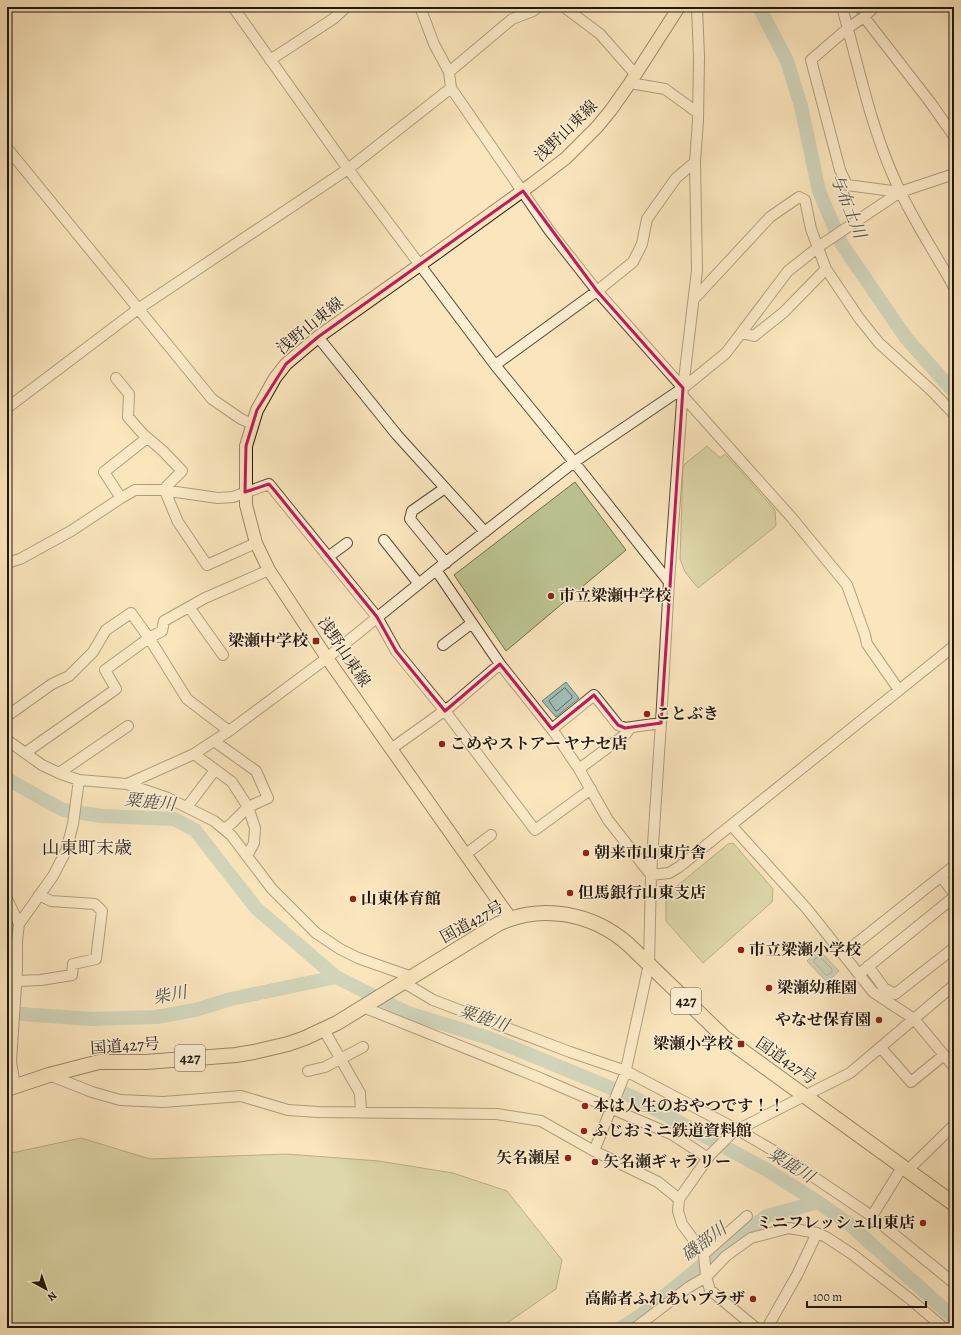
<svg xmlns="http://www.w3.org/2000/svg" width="961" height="1335" viewBox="0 0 961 1335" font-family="Alegreya,'Noto Serif JP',serif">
  <rect width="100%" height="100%" fill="#fae5bc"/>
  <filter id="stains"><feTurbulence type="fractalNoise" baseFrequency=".005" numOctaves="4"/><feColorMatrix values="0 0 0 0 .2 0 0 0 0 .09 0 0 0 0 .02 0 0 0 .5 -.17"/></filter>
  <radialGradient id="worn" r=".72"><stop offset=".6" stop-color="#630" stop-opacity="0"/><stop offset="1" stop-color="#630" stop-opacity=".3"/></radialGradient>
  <path fill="#bcc592" stroke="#6e6e4f" d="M707 446 720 458 725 454 775 510 776 526 698 588 685 572 680 559 683 466 686 463Z
    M575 482 626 550 506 651 454 575Z
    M733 843 773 889 772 902 703 963 666 921V895L728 844Z
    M81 1138 150 1159 286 1154 379 1161 453 1173 507 1191 562 1260 556 1289 500 1328H7V1154Z"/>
  <path fill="#9fbeb7" stroke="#6d7b73" d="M566 682 579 698 556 717 542 701Z
    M819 950 839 971 827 982 807 961Z"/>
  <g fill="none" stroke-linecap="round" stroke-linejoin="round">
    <path stroke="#606a62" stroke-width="1" d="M565 688 572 696V698L558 710 556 711 549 701Z
      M818 957H820L832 969V972L828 975H826L814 962V960Z"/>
    <path stroke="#6d7b73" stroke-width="2.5" d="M854 7 860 17
      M922 99 939 123
      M950 138 954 144"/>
    <path stroke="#9fbeb7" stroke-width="14" d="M759 7 787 61 801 106 819 191 841 243 906 338 954 392
      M7 779 63 810 102 816 174 819 195 830 256 908 336 977 408 1013 492 1039 633 1097 767 1170 818 1202 849 1224 954 1318
      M7 1013 92 1019 156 1017 195 1010 231 999 336 977
      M621 1328 640 1316 728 1244 767 1216 818 1202"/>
    <g stroke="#574a38" stroke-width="12">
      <path id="minor" d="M233 7 348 169 495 365 574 462 669 582
        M420 7 434 44 449 72 451 88 453 91 549 230 597 291 683 388
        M564 7 600 34 636 75
        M842 7C858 64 870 124 894 178 910 216 934 251 954 287
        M874 7 864 17 848 28 811 60 840 170 847 185 900 192
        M864 17 930 102 954 136
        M270 60 333 19 346 7
        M449 72 512 19 533 11 538 7
        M630 83 665 89 698 113
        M7 148 212 399 241 419 253 424
        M826 269 859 318 879 343 932 391 954 414
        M694 299 770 217 799 197 805 200 811 229 826 269 784 312 754 336 742 333
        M318 337 397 435 485 532
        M495 365 597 291 633 262 642 244 647 219 676 178 695 162
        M116 378 129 394 128 417 143 434 163 451 182 471 167 486 165 491 178 522 207 565 256 543
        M683 396 792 518 847 585 865 635 867 644 899 690
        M7 408 138 309 348 169 451 88
        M445 488 412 511 410 519 446 563
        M121 498 104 472 147 438
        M384 540 419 584
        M328 557 347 543
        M7 563 20 559 71 531 121 498 135 490H162L218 498 233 497 269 484 377 617 396 651 445 711 535 830 591 789
        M436 570 500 664 554 732 579 769 608 820 651 875
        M189 607 223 655
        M443 645 472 623
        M7 716 52 684 69 676 93 652 106 630 131 613 149 638 187 699 229 731
        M552 729 594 695 618 725 625 728 661 723
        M7 740 42 765 61 774 79 780 127 784 168 798 214 821 231 835 272 889 316 933 340 949 358 958 412 977
        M214 741 256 771 268 798 248 807 232 823 224 829
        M391 749 451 706 500 664
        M25 753 116 689 105 670 149 638 162 631 164 621 205 598 269 570
        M194 754 232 782 248 807 255 828 254 843 247 856
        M579 769 626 734 630 728
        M59 773 128 726
        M127 784 194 754 229 731 327 658 436 570 574 462 683 388 726 353 788 271 821 245 900 192 954 174
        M187 807 215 770
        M731 825 807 909 873 992 914 1019 954 1067
        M466 854 491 835
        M651 875 669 873 679 867 954 646
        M941 876 954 894
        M7 899 19 924
        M843 954 954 866
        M868 966 884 988 895 994 954 948
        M859 974 954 897
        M17 981 41 980 72 975 73 964 96 959 102 911 95 904 51 901 39 895
        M403 982 433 1000 570 1052 626 1071 738 1130 781 1155 870 1215 954 1283
        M363 1007 540 1078 673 1135 708 1158
        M324 1030 360 1093 361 1112
        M881 1048 911 1082 944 1055
        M308 1071 325 1067 363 1047
        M49 1075 92 1092 120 1100 163 1102 241 1096 288 1110 318 1112 497 1114 541 1121 594 1151 658 1182 679 1199
        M15 1086 11 1062 17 970V940L19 924 53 876 66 851 73 824 79 780
        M594 1151 625 1074 649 964 651 875 661 723 669 582 683 388 697 270 695 162 698 120 699 57 697 7
        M908 1170 954 1125
        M872 1216 903 1166
        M704 1254 747 1216
        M635 1328 689 1287 706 1277 726 1256 751 1238 789 1228 817 1233 826 1237 852 1254 910 1299 944 1328
        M756 1328 710 1290 706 1277 704 1254 682 1224 678 1211 679 1199 710 1155 733 1132 850 1073 954 985
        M767 1328 797 1275 817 1233"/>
    </g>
    <g stroke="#21170c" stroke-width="14">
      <path id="major" d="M511 919 327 658 269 570 256 543 246 505V446L257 410 275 378 286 364 318 337 438 252 532 184 566 158 597 127 611 110 630 83 679 7"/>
    </g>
    <g stroke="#21170c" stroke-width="16">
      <path id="highway" d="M7 1089 49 1075 99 1062H146L236 1055 254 1052 288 1044 305 1038 337 1023 498 924C542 903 593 913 629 945L725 1038 954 1204"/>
    </g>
    <use href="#minor" stroke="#fceed3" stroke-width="10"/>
    <use href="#major" stroke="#fae5bc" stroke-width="12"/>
    <use href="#highway" stroke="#fae5bc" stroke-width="14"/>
  </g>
  <path d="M0 0H961V1335H0ZM523 191 597 291 683 388 661 723 625 728 618 725 594 695 552 729 500 664 445 711 396 651 377 617 275 491 269 484 245 492 246 446 257 410 286 364 318 337Z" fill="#fae5bc" fill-opacity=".55" fill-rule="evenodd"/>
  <path fill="none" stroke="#c2185b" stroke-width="3" stroke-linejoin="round" d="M523 191 597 291 683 388 661 723 625 728 618 725 594 695 552 729 500 664 445 711 396 651 377 617 275 491 269 484 245 492 246 446 257 410 286 364 318 337Z"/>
  <g fill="#8f2418" stroke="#fceed3" stroke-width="1.5">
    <circle cx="551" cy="596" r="4"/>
    <rect x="312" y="637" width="8" height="8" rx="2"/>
    <circle cx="647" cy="714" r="4"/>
    <circle cx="442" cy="744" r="4"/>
    <circle cx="586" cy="853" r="4"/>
    <circle cx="570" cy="893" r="4"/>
    <circle cx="353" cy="899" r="4"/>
    <circle cx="741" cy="950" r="4"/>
    <circle cx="769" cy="988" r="4"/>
    <circle cx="879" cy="1020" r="4"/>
    <rect x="737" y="1040" width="8" height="8" rx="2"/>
    <circle cx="585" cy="1106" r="4"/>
    <circle cx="584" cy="1131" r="4"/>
    <circle cx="568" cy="1158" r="4"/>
    <circle cx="595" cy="1162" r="4"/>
    <circle cx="923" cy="1223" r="4"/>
    <circle cx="753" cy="1299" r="4"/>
  </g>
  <g text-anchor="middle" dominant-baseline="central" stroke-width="3" stroke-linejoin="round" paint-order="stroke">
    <g fill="#fceed3" stroke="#635848" stroke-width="1">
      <rect x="671" y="988" width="30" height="26" rx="3"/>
      <rect x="175" y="1045" width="30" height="26" rx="3"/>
    </g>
    <g font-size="15" font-weight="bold" fill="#21170c">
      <text x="686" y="1001">427</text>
      <text x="190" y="1058">427</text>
    </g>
    <g font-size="16" fill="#21170c" stroke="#fceed3">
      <text transform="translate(566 131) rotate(-44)">浅野山東線</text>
      <text transform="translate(310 326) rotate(-39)">浅野山東線</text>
      <text transform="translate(344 652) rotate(56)">浅野山東線</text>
      <text transform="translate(472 922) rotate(-29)">国道427号</text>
      <text transform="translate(125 1046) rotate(-4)">国道427号</text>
      <text transform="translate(786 1061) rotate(35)">国道427号</text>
    </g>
    <g font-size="16" font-weight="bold" fill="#21170c" stroke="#fceed3" text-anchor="start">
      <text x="559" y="596">市立梁瀬中学校</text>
      <text x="308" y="641" text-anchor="end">梁瀬中学校</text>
      <text x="655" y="714">ことぶき</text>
      <text x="450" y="744">こめやストアー ヤナセ店</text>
      <text x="594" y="853">朝来市山東庁舎</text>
      <text x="578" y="893">但馬銀行山東支店</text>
      <text x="361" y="899">山東体育館</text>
      <text x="749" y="950">市立梁瀬小学校</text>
      <text x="777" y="988">梁瀬幼稚園</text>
      <text x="871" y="1020" text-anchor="end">やなせ保育園</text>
      <text x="733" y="1044" text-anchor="end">梁瀬小学校</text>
      <text x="593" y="1106">本は人生のおやつです！！</text>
      <text x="592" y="1131">ふじおミニ鉄道資料館</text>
      <text x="560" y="1158" text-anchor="end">矢名瀬屋</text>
      <text x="603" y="1162">矢名瀬ギャラリー</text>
      <text x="915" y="1223" text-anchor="end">ミニフレッシュ山東店</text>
      <text x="745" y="1299" text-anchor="end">高齢者ふれあいプラザ</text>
    </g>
    <g font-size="17" font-style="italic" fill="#4d5148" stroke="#fceed3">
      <text transform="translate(848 206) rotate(68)">与布土川</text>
      <text transform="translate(150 802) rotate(6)">粟鹿川</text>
      <text transform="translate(170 995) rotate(-11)">柴川</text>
      <text transform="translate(484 1018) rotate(19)">粟鹿川</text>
      <text transform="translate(791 1165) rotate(32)">粟鹿川</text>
      <text transform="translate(704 1242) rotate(-37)">磯部川</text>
    </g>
    <g font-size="18" fill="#21170c" stroke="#fceed3">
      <text x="87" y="848">山東町末歳</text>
    </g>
  </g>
  <rect width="961" height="1335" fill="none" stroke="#fae5bc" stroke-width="24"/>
  <rect x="8" y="8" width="945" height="1319" fill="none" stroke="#21170c" stroke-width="2"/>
  <rect x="12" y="12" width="937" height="1311" fill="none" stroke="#21170c"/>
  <g transform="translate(46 1289) rotate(140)" stroke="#fceed3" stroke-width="3" paint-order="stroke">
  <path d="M0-3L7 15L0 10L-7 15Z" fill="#21170c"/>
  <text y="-6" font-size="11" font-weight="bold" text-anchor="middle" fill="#21170c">N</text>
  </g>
  <path d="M807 1301v6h119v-6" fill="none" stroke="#21170c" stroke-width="2"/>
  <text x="813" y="1301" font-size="12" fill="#21170c" stroke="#fceed3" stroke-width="3" paint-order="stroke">100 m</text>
  <rect width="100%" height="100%" filter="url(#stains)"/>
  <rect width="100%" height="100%" fill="url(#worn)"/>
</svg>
